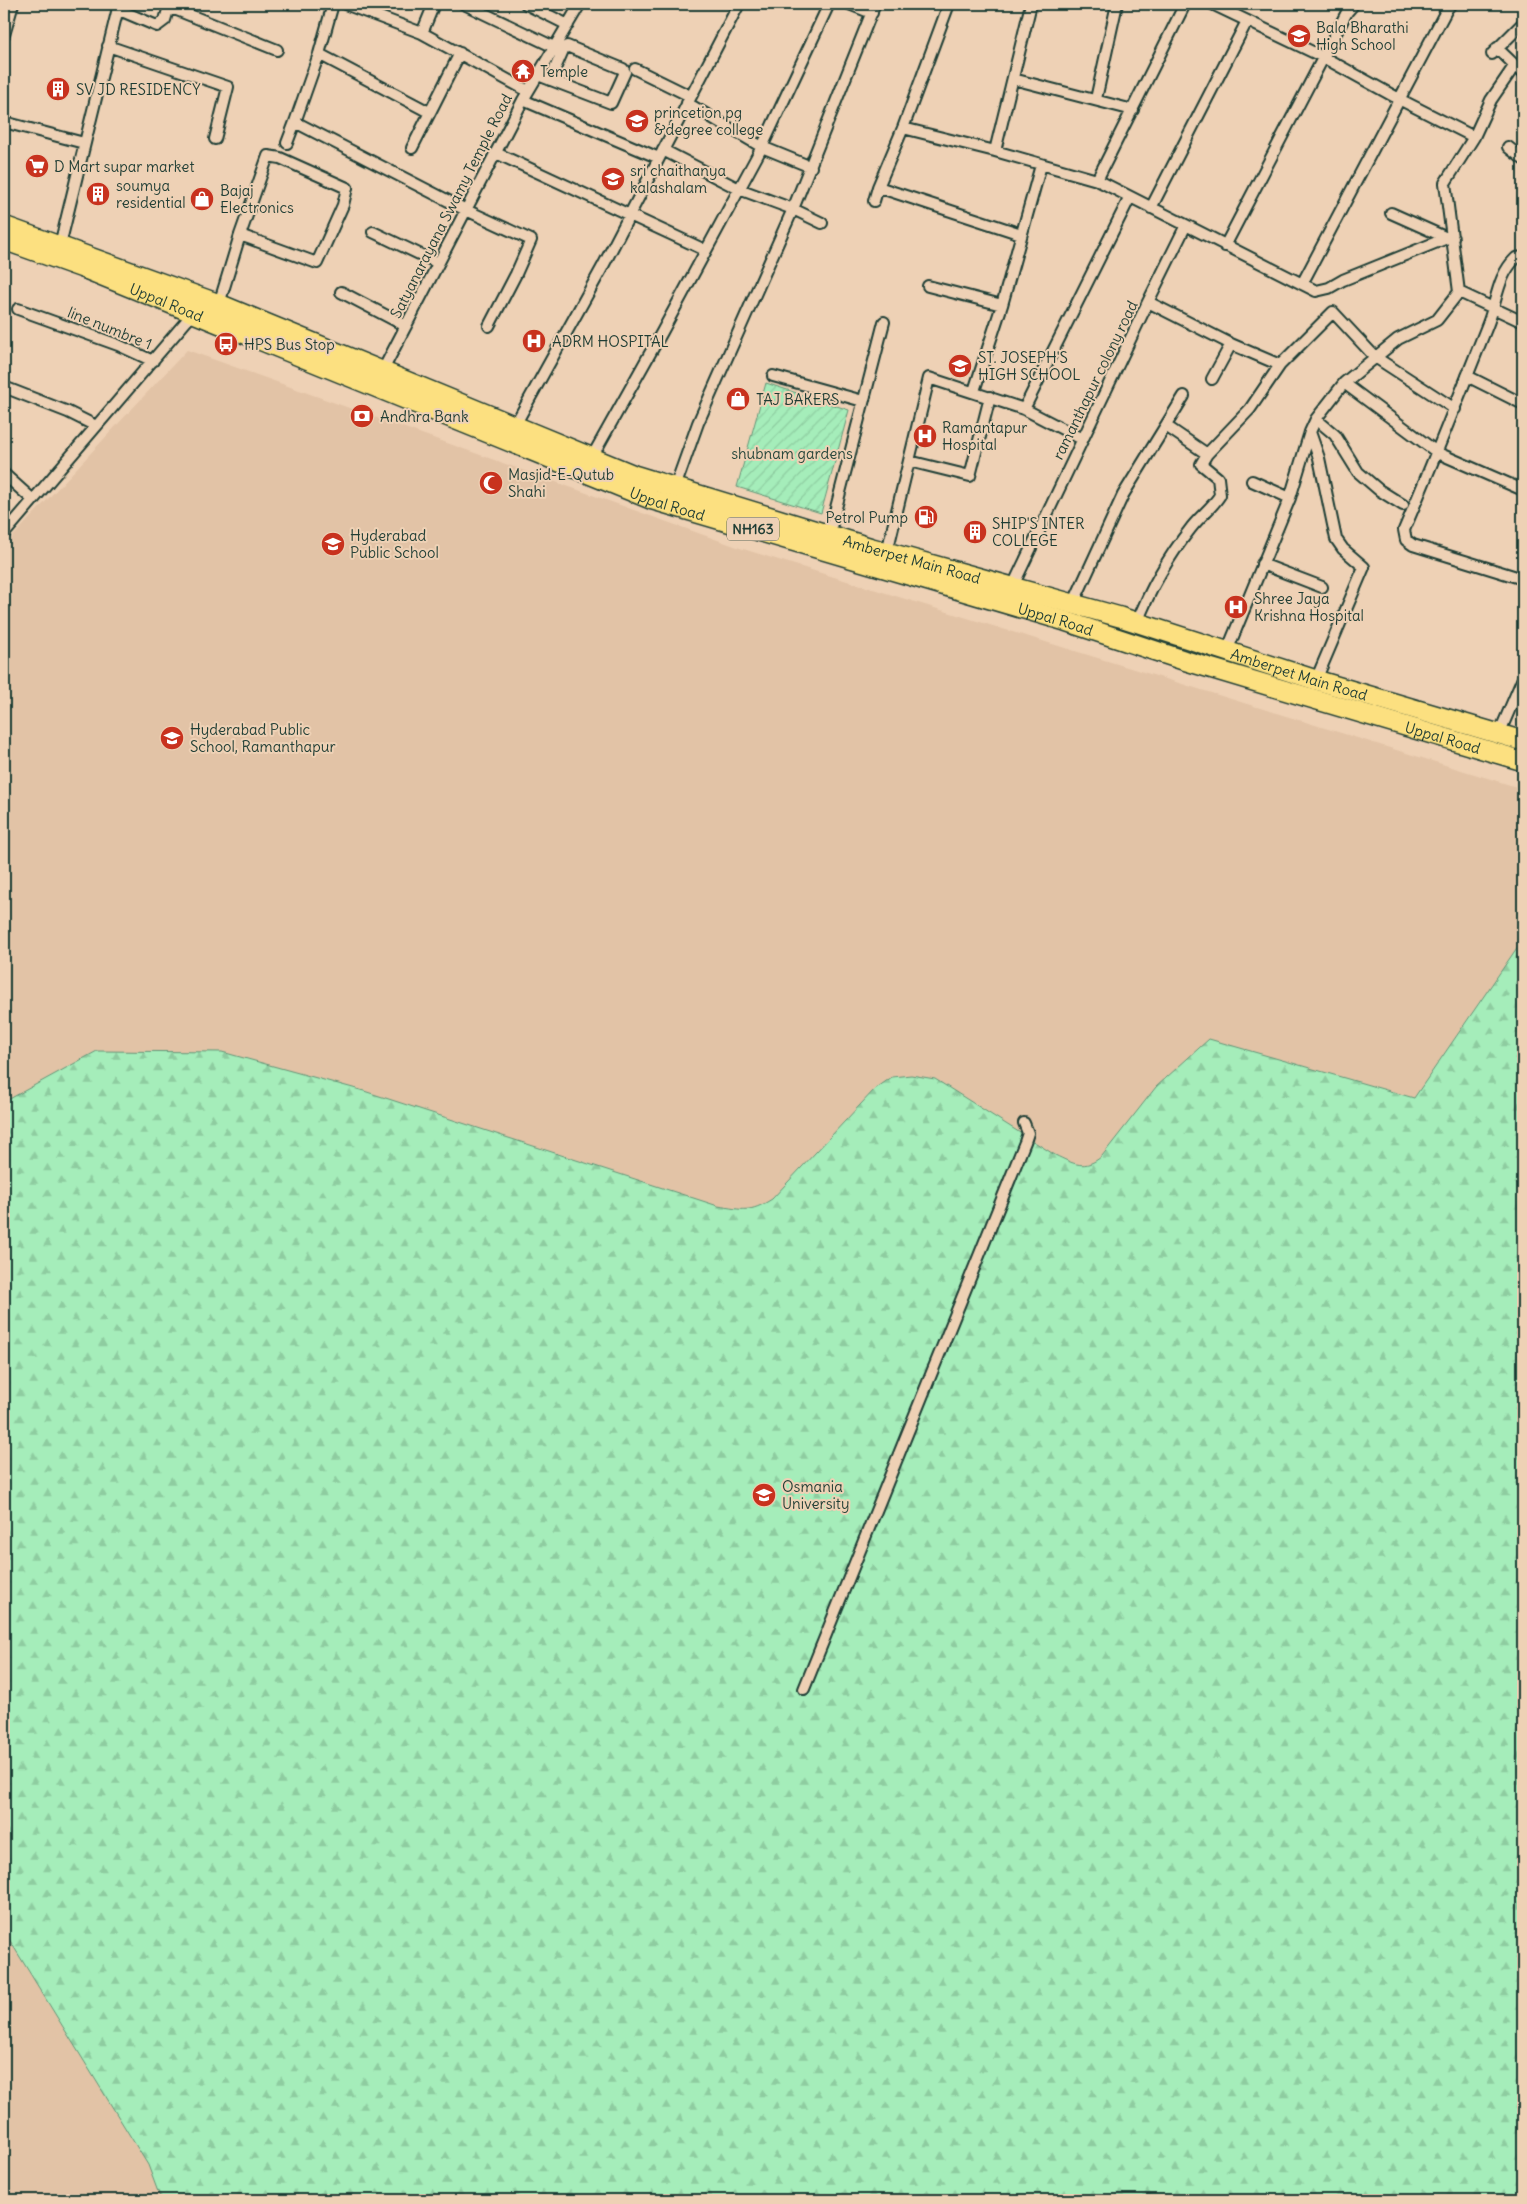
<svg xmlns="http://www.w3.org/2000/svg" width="1527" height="2204" viewBox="0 0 1527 2204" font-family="Delius,sans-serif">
  <defs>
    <pattern id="forest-firs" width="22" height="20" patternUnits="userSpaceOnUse" patternTransform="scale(1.25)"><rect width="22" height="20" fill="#a5edba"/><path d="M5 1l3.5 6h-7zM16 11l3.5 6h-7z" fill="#8ecca0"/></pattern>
    <pattern id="garden-furrows" width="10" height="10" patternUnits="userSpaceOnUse" patternTransform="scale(1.25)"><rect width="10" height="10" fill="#a5edba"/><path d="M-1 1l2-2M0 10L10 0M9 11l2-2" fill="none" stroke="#8ecca0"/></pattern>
  </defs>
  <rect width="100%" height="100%" fill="#eed1b5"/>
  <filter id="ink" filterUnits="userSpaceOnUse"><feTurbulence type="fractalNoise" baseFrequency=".02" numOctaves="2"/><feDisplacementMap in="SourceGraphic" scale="10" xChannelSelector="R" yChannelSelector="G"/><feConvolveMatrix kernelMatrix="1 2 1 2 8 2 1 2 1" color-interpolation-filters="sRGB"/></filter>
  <g filter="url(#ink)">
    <path fill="#e2c3a6" d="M187 350 740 548 1523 789V2200H4V546Z"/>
    <path fill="url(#forest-firs)" stroke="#629577" d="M1523 939V2200H161L148 2165 4 1931V1102L97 1051 222 1052 364 1091 718 1206C743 1210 750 1213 772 1199L875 1089 892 1077 911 1075 935 1079 1055 1155C1074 1164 1085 1171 1102 1156L1156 1087 1209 1039 1414 1098Z"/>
    <path fill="url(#garden-furrows)" stroke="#629577" d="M766 383 849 410 821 513 737 487Z"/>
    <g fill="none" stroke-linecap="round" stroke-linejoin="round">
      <g stroke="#1f3d34" stroke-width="14">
        <path id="street" d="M333 4 319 54 295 122 466 210 531 240 516 274 489 326
          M345 4 422 33 528 91
          M464 4 554 47
          M526 4 568 25
          M849 4 872 13
          M1212 4 1323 57 1399 99 1474 137
          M117 9 157 26 165 20 168 10H177L277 50
          M422 33 434 4
          M4 35 13 4
          M108 46 228 87 215 139
          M1497 48 1523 73
          M319 54 429 112
          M1492 54 1523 23
          M635 69 690 96
          M538 75 611 103 625 72 623 69 567 46 564 48 550 80
          M1013 79 1133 110
          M1096 99 1117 4
          M523 100 659 158
          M687 103 762 147 811 167
          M4 122 84 143
          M903 128 995 151 1097 180 1316 291 1329 288 1343 280 1447 238H1453
          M287 143 295 122
          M1508 147 1523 159
          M412 148 460 53
          M663 150 739 189 793 209 822 223
          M995 151 1031 4
          M496 153 705 250
          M1097 180 1185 4
          M878 187 1021 234
          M874 201 878 187 903 128 949 4
          M1151 208 1247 21
          M1391 213 1447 238
          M373 232 438 263
          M60 245 119 4
          M1225 246 1347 12 1354 4
          M1523 257 1516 258C1497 276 1497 302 1487 326 1460 394 1433 463 1404 530L1406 540 1413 545 1523 579
          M1302 284 1447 9 1451 4
          M928 286 1002 305
          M341 292 406 326
          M1459 292 1523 322
          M1148 302 1186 225
          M219 304 240 235 268 156 280 158 347 188 343 205 317 263 240 235
          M18 309 118 345 153 361
          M382 372 523 100 580 4
          M773 376 863 401
          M1467 376 1523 404
          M1212 379 1231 344
          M1344 383 1438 453 1523 490
          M4 387 68 412 96 426
          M974 391 1002 305 1041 165
          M1024 409 1130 197
          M1316 419 1335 435 1358 472 1379 490 1403 505
          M515 425 602 268 739 4
          M1166 426 1207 454 1250 409 1280 365 1333 312 1375 357 1455 409
          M1310 432 1319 458 1336 539 1343 549 1364 567 1316 680
          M592 457 662 332 762 147 829 4
          M909 461 970 476 990 397
          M4 474 33 500
          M1252 481 1290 498
          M674 490 698 423 793 209 875 4
          M4 534 195 311
          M829 535 884 322
          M887 552 929 378 1024 409 1082 439
          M1262 564 1322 587
          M1011 590 1148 302 1231 344 1280 365
          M1073 604 1123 495 1184 396
          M1137 623C1150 589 1169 556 1191 528 1200 516 1213 507 1220 495L1218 478 1201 464 1207 454
          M1227 651 1290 498 1310 432 1316 419 1344 383 1398 339 1437 320 1459 292 1445 183 1474 137 1491 100 1515 65
          M1499 734 1523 678
          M804 1689 1025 1142 1028 1133 1024 1123"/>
      </g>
      <g stroke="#1f3d34" stroke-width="22">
        <g id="highway">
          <path id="s1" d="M4 226 219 304 634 475 872 548 1120 617 1316 680 1523 741"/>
          <path id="s2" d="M4 240 88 270 653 500 1065 621 1183 660 1523 761"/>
        </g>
      </g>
      <use href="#street" stroke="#eed1b5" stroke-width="10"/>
      <use href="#highway" stroke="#fce080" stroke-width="19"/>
    </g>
  </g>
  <defs>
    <g id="school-disc" transform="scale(1.25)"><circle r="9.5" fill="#c8321e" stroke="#eed1b5"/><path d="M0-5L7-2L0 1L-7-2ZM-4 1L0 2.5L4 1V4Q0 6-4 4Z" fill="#fff"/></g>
    <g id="temple-disc" transform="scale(1.25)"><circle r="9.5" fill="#c8321e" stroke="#eed1b5"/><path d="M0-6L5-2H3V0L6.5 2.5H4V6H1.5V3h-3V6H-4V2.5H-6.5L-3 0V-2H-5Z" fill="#fff"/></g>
    <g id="building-disc" transform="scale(1.25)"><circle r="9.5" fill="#c8321e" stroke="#eed1b5"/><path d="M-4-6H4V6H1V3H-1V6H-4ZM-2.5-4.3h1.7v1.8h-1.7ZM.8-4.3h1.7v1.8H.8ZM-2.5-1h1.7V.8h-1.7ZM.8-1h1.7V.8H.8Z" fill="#fff"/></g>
    <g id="university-disc" transform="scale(1.25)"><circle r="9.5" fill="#c8321e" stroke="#eed1b5"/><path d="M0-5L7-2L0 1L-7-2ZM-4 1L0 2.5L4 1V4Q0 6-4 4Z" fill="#fff"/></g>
    <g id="supermarket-disc" transform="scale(1.25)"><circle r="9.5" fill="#c8321e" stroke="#eed1b5"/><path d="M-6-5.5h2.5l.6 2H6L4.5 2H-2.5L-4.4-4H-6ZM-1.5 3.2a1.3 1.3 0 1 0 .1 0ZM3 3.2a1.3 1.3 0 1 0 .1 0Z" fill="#fff"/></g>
    <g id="shop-disc" transform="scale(1.25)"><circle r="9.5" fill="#c8321e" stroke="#eed1b5"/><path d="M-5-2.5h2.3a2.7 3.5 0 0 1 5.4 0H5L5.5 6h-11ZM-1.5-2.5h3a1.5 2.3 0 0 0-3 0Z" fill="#fff"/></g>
    <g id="hospital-disc" transform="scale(1.25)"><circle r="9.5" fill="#c8321e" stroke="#eed1b5"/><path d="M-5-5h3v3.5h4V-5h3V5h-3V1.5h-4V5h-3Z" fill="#fff"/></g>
    <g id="bus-disc" transform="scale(1.25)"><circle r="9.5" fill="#c8321e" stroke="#eed1b5"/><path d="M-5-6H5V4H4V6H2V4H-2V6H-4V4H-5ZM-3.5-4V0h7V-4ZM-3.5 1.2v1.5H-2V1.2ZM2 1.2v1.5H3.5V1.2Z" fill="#fff"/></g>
    <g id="bank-disc" transform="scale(1.25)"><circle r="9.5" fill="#c8321e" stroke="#eed1b5"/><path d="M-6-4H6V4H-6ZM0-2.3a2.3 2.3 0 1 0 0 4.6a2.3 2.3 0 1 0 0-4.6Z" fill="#fff"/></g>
    <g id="mosque-disc" transform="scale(1.25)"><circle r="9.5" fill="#c8321e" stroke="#eed1b5"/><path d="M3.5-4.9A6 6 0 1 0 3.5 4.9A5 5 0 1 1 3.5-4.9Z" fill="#fff"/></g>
    <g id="fuel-disc" transform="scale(1.25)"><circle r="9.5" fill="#c8321e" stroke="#eed1b5"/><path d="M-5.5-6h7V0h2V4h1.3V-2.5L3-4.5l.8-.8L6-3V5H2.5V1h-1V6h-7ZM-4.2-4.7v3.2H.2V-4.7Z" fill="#fff"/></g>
  </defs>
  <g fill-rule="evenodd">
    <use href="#school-disc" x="1299" y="36"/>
    <use href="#temple-disc" x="523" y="71"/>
    <use href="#building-disc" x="58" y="89"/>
    <use href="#university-disc" x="637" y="121"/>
    <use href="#supermarket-disc" x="37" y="166"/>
    <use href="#university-disc" x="613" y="179"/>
    <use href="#building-disc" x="98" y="194"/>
    <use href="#shop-disc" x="202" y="199"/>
    <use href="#hospital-disc" x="534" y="341"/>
    <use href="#bus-disc" x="226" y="344"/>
    <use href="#school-disc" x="960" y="366"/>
    <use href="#shop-disc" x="738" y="399"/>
    <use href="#bank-disc" x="362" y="416"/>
    <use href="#hospital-disc" x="925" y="436"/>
    <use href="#mosque-disc" x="491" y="483"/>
    <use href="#fuel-disc" x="926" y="517"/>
    <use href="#building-disc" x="975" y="532"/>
    <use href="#school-disc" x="333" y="544"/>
    <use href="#hospital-disc" x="1236" y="607"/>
    <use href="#school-disc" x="172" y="738"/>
    <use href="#university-disc" x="764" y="1495"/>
  </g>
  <g text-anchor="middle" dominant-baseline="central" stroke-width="4" stroke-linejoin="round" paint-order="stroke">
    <rect fill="#eed1b5" stroke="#5d695b" stroke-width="1" x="727" y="517.5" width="52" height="23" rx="4"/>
    <g font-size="14" font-weight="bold" fill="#1f3d34">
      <text x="753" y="529">NH163</text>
    </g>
    <g font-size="15" fill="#1f3d34" stroke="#eed1b5" text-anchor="start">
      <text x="1316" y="27">Bala Bharathi<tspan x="1316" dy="17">High School</tspan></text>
      <text x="540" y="71">Temple</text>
      <text x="76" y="89">SV JD RESIDENCY</text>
      <text x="654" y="112">princetion pg<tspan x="654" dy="17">&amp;degree college</tspan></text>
      <text x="54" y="166">D Mart supar market</text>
      <text x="630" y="170">sri chaithanya<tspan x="630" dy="17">kalashalam</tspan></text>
      <text x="116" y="185">soumya<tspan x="116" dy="17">residential</tspan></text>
      <text x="220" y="190">Bajaj<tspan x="220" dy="17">Electronics</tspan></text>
      <text x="552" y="341">ADRM HOSPITAL</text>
      <text x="244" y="344">HPS Bus Stop</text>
      <text x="978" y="357">ST. JOSEPH'S<tspan x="978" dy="17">HIGH SCHOOL</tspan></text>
      <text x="756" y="399">TAJ BAKERS</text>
      <text x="380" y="416">Andhra Bank</text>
      <text x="942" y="427">Ramantapur<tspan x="942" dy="17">Hospital</tspan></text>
      <text x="508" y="474">Masjid-E-Qutub<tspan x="508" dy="17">Shahi</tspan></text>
      <text x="908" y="517" text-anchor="end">Petrol Pump</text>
      <text x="992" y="523">SHIP'S INTER<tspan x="992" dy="17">COLLEGE</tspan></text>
      <text x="350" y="535">Hyderabad<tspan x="350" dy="17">Public School</tspan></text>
      <text x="1254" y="598">Shree Jaya<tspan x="1254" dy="17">Krishna Hospital</tspan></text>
      <text x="190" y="729">Hyderabad Public<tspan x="190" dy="17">School, Ramanthapur</tspan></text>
      <text x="782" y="1486">Osmania<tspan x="782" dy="17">University</tspan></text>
    </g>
    <g font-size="15" fill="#1f3d34" stroke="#eed1b5">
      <text transform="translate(451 206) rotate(-63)">Satyanarayana Swamy Temple Road</text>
      <text stroke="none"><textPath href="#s2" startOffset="174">Uppal Road</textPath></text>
      <text transform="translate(110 328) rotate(22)">line numbre 1</text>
      <text transform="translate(1095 380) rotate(-64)">ramanthapur colony road</text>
      <text stroke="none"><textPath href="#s2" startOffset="714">Uppal Road</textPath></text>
      <text stroke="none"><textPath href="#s1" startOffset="968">Amberpet Main Road</textPath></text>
      <text stroke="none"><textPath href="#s2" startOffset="1119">Uppal Road</textPath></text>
      <text stroke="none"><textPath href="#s1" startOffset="1372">Amberpet Main Road</textPath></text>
      <text stroke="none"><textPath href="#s2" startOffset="1524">Uppal Road</textPath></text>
    </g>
    <g font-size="15" fill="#26463b" stroke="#eed1b5">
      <text x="792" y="453">shubnam gardens</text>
    </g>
  </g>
  <rect width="1527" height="2204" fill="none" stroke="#eed1b5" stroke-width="20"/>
  <rect x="10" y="10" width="1507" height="2184" fill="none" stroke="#1f3d34" stroke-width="2" filter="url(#ink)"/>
</svg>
